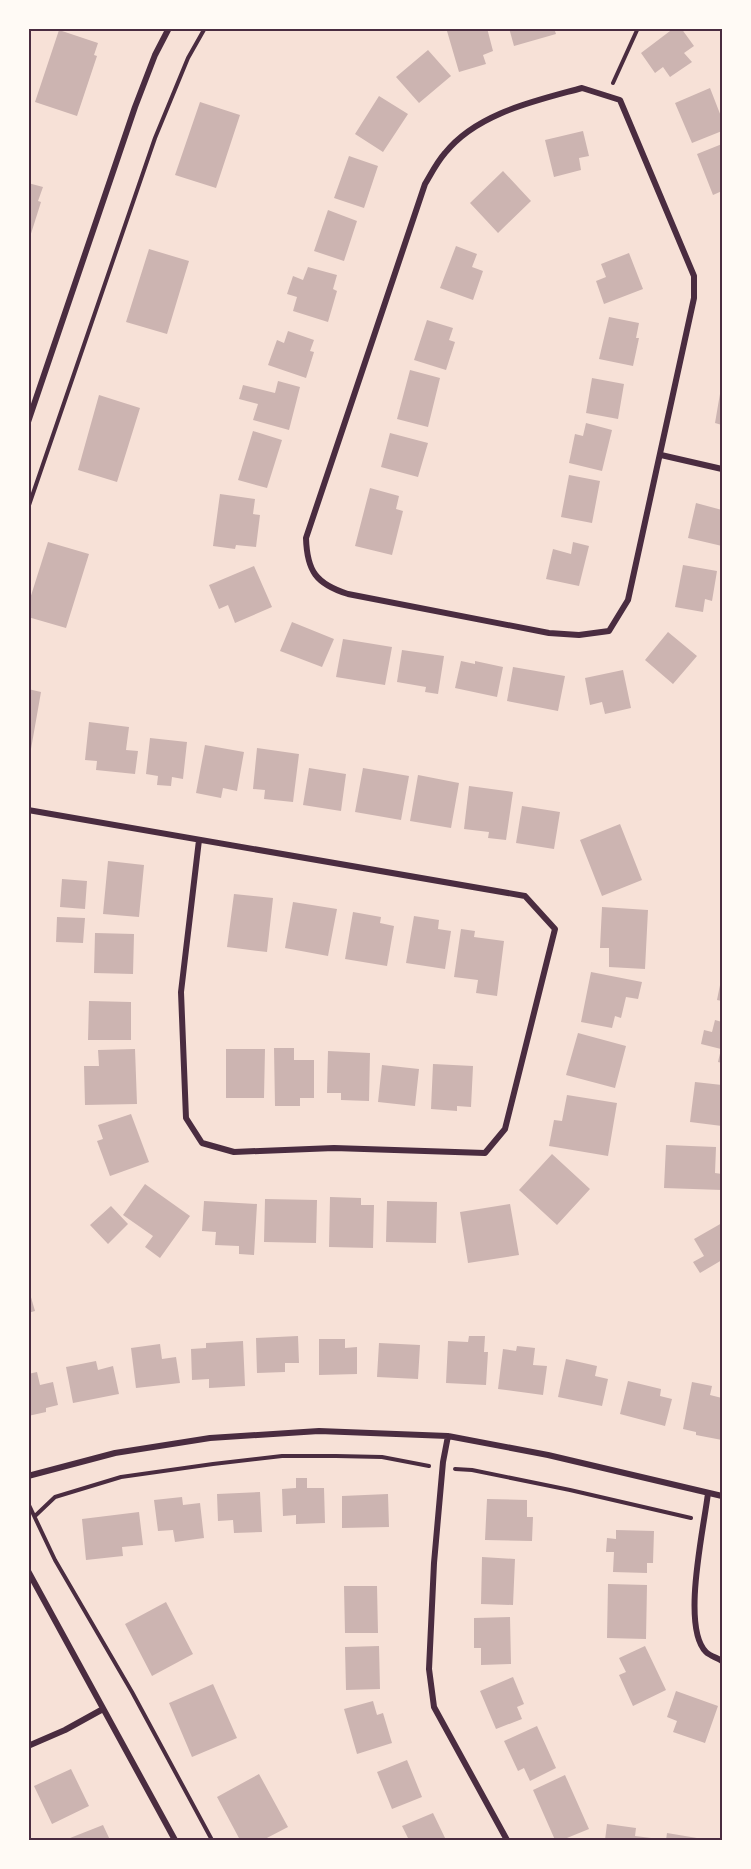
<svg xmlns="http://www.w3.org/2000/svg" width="751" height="1869" viewBox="0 0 751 1869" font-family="'Source Serif 4',serif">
  <rect width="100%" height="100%" fill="#f7e1d7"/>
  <path fill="#ccb4b1" d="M458 28H487L493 51 483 55 486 64 459 72 447 31Z
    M509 28H554L556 34 514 46Z
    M597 28H613V31H597Z
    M674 28H681L694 46 684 53 692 62 670 77 663 67 655 73 641 53Z
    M59 30 98 43 94 55 97 56 77 116 35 102Z
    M428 50 451 76 419 103 396 77Z
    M710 88 722 119V131L692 143 675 103Z
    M379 96 408 114 383 152 355 134Z
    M200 102 240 115 216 188 175 175Z
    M583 131 589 156 579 158 581 170 554 177 545 140Z
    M722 144V191L713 195 697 154Z
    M349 156 378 166 364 208 334 198Z
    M503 171 531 201 498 233 470 203Z
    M28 183 43 187 38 201 41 202 29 240Z
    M328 210 357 221 344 261 314 251Z
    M456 246 477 254 472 267 483 271 473 300 440 288Z
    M149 249 189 261 167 334 126 322Z
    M629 253 643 289 604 304 596 281 606 277 601 264Z
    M308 267 337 275 333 289 337 291 328 322 293 311 297 297 287 294 293 276 303 280Z
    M609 317 639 323 636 338H639L633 366 599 359Z
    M427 320 453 328 449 340 455 342 446 370 414 360Z
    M288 331 314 340 310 351 314 352 306 378 268 365 277 340 284 343Z
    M410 370 440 378 428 427 397 419Z
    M592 378 624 384 618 419 586 413Z
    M278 381 300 387 289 430 253 420 258 404 239 399 243 385 275 393Z
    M721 388H722V425L715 423Z
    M99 395 140 408 117 482 78 470Z
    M586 423 612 430 602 471 569 463 575 434 583 436Z
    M253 431 282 440 267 488 238 480Z
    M390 433 428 443 418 477 381 467Z
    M569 475 600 481 592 523 561 517Z
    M370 488 399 496 396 509 403 511 392 555 355 546Z
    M220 494 255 499 253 514 260 515 256 547 236 545 235 549 213 546Z
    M696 503 722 510V546L688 538Z
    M48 542 89 554 66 628 28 617V605Z
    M573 542 589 546 579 586 546 579 553 549 571 554Z
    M683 565 717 571 712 601 705 599 703 612 675 607Z
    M254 566 272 607 235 623 228 605 219 609 209 585Z
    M292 622 334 639 322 667 280 651Z
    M668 632 697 656 673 684 645 660Z
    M343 639 392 647 385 685 336 677Z
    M402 650 444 656 438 694 425 692 426 687 397 682Z
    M461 661 475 664V661L503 667 497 697 455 688Z
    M513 667 565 676 558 711 507 701Z
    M623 670 631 708 605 714 602 702 590 705 585 678Z
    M28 689 41 692 31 749H28Z
    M89 722 129 727 126 750 138 751 135 774 96 770 97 761 85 760Z
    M150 738 187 742 183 779 172 777 171 786 157 785 158 776 146 774Z
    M205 745 244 752 237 791 223 788 221 798 196 793Z
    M257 748 299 754 293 802 264 799 265 790 253 789Z
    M309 768 346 774 341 811 303 805Z
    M363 768 409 776 401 820 355 812Z
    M418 775 459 783 451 828 410 821Z
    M469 786 513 792 506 840 488 838 489 832 464 829Z
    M522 806 560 812 554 849 516 843Z
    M620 824 642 880 602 896 580 840Z
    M108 861 144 865 139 917 103 914Z
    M62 879 87 881 85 909 60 907Z
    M234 894 273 898 267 952 227 947Z
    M293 902 337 909 328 956 285 948Z
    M602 907 648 910 645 969 609 967V948H600Z
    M353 912 381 917 380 923 394 926 387 966 345 959Z
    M414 916 439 920 438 929 451 931 445 969 406 963Z
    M57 917 85 918 83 943 56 942Z
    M461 929 475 931 474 937 504 941 497 996 476 993 478 980 454 977Z
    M95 933 134 934 133 974 94 973Z
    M591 972 642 982 638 999 626 997 621 1018 615 1016 612 1028 581 1022Z
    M721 980H722V1001L717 1000Z
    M89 1001 131 1002V1040H88Z
    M715 1020 722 1022V1063L718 1062 721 1049 701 1044 704 1030 712 1032Z
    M578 1033 626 1046 615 1088 566 1075Z
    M274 1048H294V1060H314V1098H300V1106H275Z
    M135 1049 137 1104 85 1105 84 1066H99L98 1050Z
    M226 1049H265L264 1098H226Z
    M328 1051 370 1053 369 1101 341 1100V1093H327Z
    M433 1064 473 1066 471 1107 457 1106V1111L431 1109Z
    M382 1065 419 1069 415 1106 378 1102Z
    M695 1082 722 1085V1126L690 1122Z
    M567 1095 617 1103 608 1156 549 1146 554 1120 562 1121Z
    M131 1114 149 1162 110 1176 97 1141 103 1139 98 1125Z
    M666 1145 716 1147 715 1173 722 1174V1190L664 1188Z
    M552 1154 590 1189 557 1225 519 1190Z
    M145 1184 190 1216 160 1258 145 1247 153 1236 123 1215Z
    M330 1197 361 1198V1205H374L373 1248 329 1247Z
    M265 1199 317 1200 316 1243 264 1242Z
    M204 1201 257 1204 254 1255 239 1254V1246L215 1245 216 1232 202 1231Z
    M387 1201 437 1202 436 1243 386 1242Z
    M510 1204 519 1255 468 1263 460 1212Z
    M111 1206 128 1224 108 1244 90 1225Z
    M722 1223V1260L700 1273 693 1262 704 1256 694 1239Z
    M28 1287 35 1311 28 1313Z
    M298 1336 299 1363H285V1372L257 1373 256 1338Z
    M469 1336H485L484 1352H488L486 1385 446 1383 448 1341 468 1342Z
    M319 1339H345V1348L357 1347V1374L319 1375Z
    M243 1341 245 1386 209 1388V1379L192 1380 191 1349 206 1348V1343Z
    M379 1343 420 1345 418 1379 377 1377Z
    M160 1344 162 1359 176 1357 180 1383 136 1388 131 1348Z
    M517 1346 535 1348 533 1365 547 1366 543 1395 498 1389 503 1349 516 1351Z
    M566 1359 597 1366 595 1376 608 1379 602 1406 558 1397Z
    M96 1361 98 1370 113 1366 119 1394 73 1403 66 1367Z
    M37 1372 40 1385 53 1382 58 1405 46 1408V1412L28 1416V1374Z
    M628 1381 661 1389 660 1396 672 1399 665 1426 620 1414Z
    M692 1382 712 1386 710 1395 722 1398 720 1408H722V1440L696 1435V1432L683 1429Z
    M296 1478H307V1488H324L325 1523 296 1524V1515L283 1516 282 1489 296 1488Z
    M260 1492 262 1532 234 1533 233 1520 218 1521 217 1494Z
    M388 1494 389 1527 342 1528V1496Z
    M182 1497 183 1505 200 1503 204 1538 175 1542 173 1530 158 1531 154 1500Z
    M487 1499 527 1500V1517H533L532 1541 485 1540Z
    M139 1512 143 1545 122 1547 123 1556 86 1560 82 1519Z
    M616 1530 654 1531 653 1563H647V1573L613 1572 614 1552H606L607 1538 616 1539Z
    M482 1557 515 1559 513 1605 481 1604Z
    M608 1584 647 1585 646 1639 607 1638Z
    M344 1586H377L378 1633H345Z
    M166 1602 193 1654 152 1676 125 1624Z
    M510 1617 511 1664 481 1665V1648H474V1618Z
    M379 1646 380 1689 346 1690 345 1647Z
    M645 1646 666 1690 633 1706 619 1675 626 1672 619 1658Z
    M513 1677 524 1704 517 1707 522 1719 496 1729 480 1691Z
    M213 1684 237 1738 192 1757 169 1703Z
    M676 1691 718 1706 705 1743 673 1732 677 1721 667 1717Z
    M373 1701 377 1715 383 1713 392 1743 357 1754 344 1709Z
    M537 1726 556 1768 530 1781 524 1768 518 1771 504 1741Z
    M407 1760 422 1797 392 1809 377 1772Z
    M71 1769 89 1806 52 1824 34 1786Z
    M259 1774 288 1827 263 1840H240L217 1797Z
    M565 1775 589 1829 562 1840H555L533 1790Z
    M433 1813 446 1840H409L402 1826Z
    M607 1824 636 1828 635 1836 651 1838 650 1840H605Z
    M103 1825 110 1840H65Z
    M667 1833 697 1838V1840H666Z"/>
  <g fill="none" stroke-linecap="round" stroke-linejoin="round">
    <path stroke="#4a2c40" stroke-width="4" d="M613 83 638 28
      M28 508 155 138 188 58 205 28
      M455 1469 472 1470 570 1490 691 1518
      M28 1503 55 1560 132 1692 212 1840
      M35 1516 55 1497 121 1477 213 1464 282 1456H336L382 1457 429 1466"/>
    <path stroke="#4a2c40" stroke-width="6" d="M582 88 620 100 694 276V298L628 600 609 631 579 635 549 633 348 594C316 584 307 571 306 538L425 184C431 174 437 162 445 153 477 113 535 101 582 88Z
      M28 422 135 107 155 55 169 28
      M661 455 722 469
      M28 810 525 896 555 929 505 1129 485 1153 334 1148 234 1152 202 1143 186 1118 181 992 199 840
      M448 1436 443 1462 434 1563 429 1669 434 1707 507 1840
      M28 1476 115 1453 210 1438 319 1431 448 1436 548 1455 722 1496
      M708 1493C704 1528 681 1627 706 1652 710 1656 718 1658 722 1661
      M28 1571 175 1840
      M28 1746 65 1730 103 1709"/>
  </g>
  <rect width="751" height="1869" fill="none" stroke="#fffaf5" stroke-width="60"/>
  <rect x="30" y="30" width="691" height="1809" fill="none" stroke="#4a2c40" stroke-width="2"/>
</svg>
